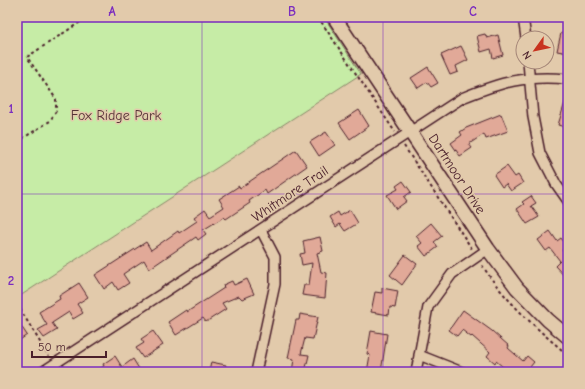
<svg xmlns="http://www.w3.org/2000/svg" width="585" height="389" viewBox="0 0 585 389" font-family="'Comic Neue',sans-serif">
  <rect width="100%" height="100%" fill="#e2caab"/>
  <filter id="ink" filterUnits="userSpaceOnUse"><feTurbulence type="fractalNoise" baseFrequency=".025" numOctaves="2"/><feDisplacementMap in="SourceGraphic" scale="8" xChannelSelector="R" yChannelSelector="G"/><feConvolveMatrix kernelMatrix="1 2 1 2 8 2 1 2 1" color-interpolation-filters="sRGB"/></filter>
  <g filter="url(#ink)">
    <path fill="#c6eca6" stroke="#888668" d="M17 17H324L361 74 17 298Z"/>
    <path fill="#e1a998" stroke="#4a1f2b" d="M561 33 568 34V53L557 51Z
      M485 34 487 38 498 35 503 55 493 58 491 49 481 52 477 36Z
      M461 46 468 60 456 66 458 72 450 75 441 55Z
      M428 67 438 83 431 87 427 82 418 88 411 78Z
      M566 99H568V128L558 125Z
      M359 110 369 126 350 139 339 123Z
      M501 114 508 131 486 139 484 134 469 144 472 148 460 156 451 143 462 135 460 132 466 128Z
      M326 132 335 145 319 156 310 142Z
      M296 150 307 166 267 194 265 190 249 201 250 203 226 219 224 217 203 230 206 234 198 240 196 237 149 269 144 260 123 274 129 283 118 290 113 282 104 289 95 275 146 242 151 250 178 231 179 233 197 221 194 217 205 209 210 216 224 207 219 199 239 186 240 188Z
      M507 166 515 177 518 175 523 183 511 191 506 184 502 187 494 175Z
      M403 181 411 192 404 197 407 201 396 209 387 195 398 189 396 186Z
      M531 196 536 203 531 206 539 217 527 224 517 209 524 204 522 202Z
      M350 210 358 223 345 231 340 224 336 227 330 217 338 212 340 216Z
      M431 223 442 236 434 242 438 247 426 256 418 246 422 243 416 236Z
      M550 231 557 241 561 238 567 246 562 250 566 255 568 254V280L555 266 560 261 550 248 546 251 538 240Z
      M320 237 323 251 317 253 321 272 327 273 325 298 302 295 304 285H309L312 263 302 265 300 254 305 253 303 241Z
      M405 255 417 264 402 285 390 275Z
      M247 279 254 294 242 299 239 296 222 303 226 309 206 322 203 318 176 335 168 322 186 310 187 312 224 288 223 285 232 281 234 285Z
      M79 283 88 297 77 304 83 313 73 319 69 312 52 323 57 330 44 338 38 330 47 325 39 312 60 299 59 296Z
      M382 288 398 291 395 308 390 307 389 315 371 312 375 292 382 293Z
      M463 310 492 331 509 346 508 348 523 361 527 356 534 362 530 367 536 372H509L496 361 495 363 487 356 490 352 472 336 471 337 462 330 457 336 449 330Z
      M300 314 318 317 313 339 305 338 301 354 309 355 305 372H292L294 359 288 358 296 320H299Z
      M17 320 27 335 17 342Z
      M153 331 163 345 143 358 136 348 144 343 141 339Z
      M371 331 387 334 381 372H367L370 355 367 354Z
      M115 356 122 367 133 359 141 372H95L104 366 103 364Z
      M211 362 226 365 224 372H209Z"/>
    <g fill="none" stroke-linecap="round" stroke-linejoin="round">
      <g stroke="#4a1f2b" stroke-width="12">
        <path id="street" d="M523 17 526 38
          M528 62 533 117 540 153 556 184 568 201
          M419 355 462 372
          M42 372 462 98C501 82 525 75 568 79
          M256 372 275 284V257L261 230
          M416 372 428 307 452 274 488 249"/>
      </g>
      <g stroke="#4a1f2b" stroke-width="16">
        <path id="secondary" d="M334 17 488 249 517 288 548 320 568 337"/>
      </g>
      <path stroke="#4a1f2b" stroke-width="2" stroke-dasharray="3 3" stroke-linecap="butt" d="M318 17 395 132
        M17 142 50 121 56 111V99L27 57 88 17
        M404 146 472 249
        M482 265C504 300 537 329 568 355
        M17 304 49 357"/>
      <use href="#street" stroke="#e2caab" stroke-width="9"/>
      <use href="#secondary" stroke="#e2caab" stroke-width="13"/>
    </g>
  </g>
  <path fill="none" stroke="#7b2cbf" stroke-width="1" stroke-opacity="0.55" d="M202 17V372M383 17V372M17 194H568"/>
  <g text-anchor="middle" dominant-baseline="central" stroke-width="3" stroke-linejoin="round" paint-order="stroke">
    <g font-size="14" fill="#563437" stroke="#e2caab">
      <text x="116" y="115">Fox Ridge Park</text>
    </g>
    <g font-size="14" fill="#4a1f2b" stroke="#e2caab">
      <text transform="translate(457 174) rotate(57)">Dartmoor Drive</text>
      <text transform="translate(290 194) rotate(-34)">Whitmore Trail</text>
    </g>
  </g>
  <rect width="585" height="389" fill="none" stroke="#e2caab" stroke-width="44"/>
  <g transform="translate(535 50) rotate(237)"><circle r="19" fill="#e2caab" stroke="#a58678"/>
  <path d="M0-3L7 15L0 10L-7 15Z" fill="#c8321e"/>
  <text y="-6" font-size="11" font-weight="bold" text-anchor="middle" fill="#4a1f2b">N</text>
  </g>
  <path d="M32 351v6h74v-6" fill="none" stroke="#4a1f2b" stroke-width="2"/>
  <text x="38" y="351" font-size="12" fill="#4a1f2b" stroke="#e2caab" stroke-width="3" paint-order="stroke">50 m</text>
  <rect x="22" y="22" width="541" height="345" fill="none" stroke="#7b2cbf" stroke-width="1.5"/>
  <g font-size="13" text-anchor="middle" font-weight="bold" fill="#7b2cbf">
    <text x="112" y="16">A</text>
    <text x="292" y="16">B</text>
    <text x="473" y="16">C</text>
    <text x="11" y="113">1</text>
    <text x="11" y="285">2</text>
  </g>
</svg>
